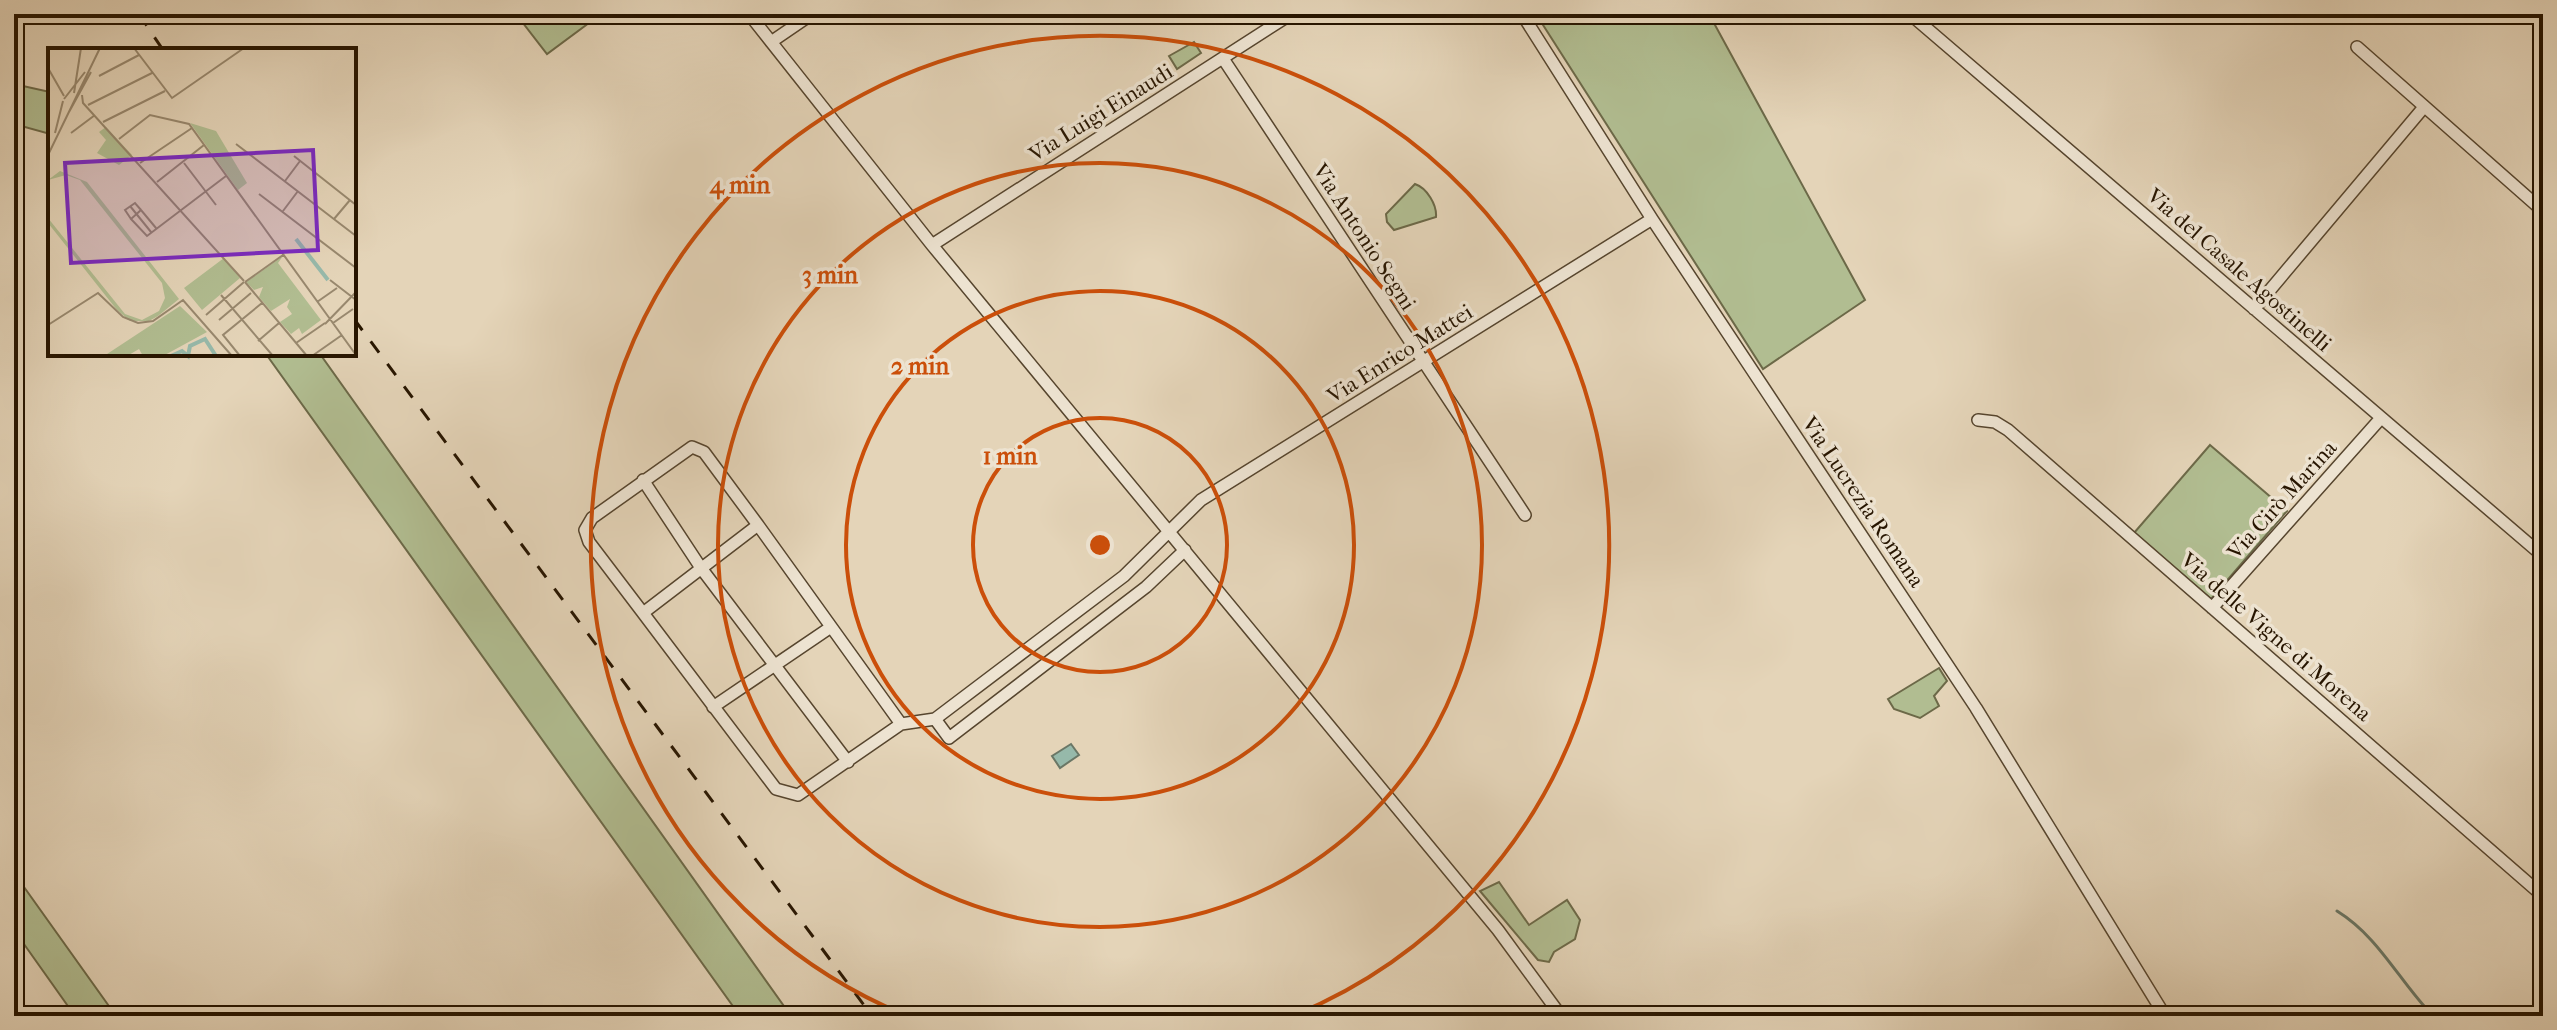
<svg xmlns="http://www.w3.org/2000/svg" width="2557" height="1030" viewBox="0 0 2557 1030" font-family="'IM FELL French Canon',serif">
  <rect width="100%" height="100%" fill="#e4d4b8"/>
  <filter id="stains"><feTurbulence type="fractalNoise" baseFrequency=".0025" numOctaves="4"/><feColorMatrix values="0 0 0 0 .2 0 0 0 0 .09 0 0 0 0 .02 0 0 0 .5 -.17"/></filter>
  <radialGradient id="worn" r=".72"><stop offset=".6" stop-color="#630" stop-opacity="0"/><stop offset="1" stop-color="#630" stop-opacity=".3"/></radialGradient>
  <path fill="#b1bd91" stroke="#6c6948" stroke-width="2" d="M516 14H601L547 54Z
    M1536 14H1709L1865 300 1763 369Z
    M1194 42 1201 53 1177 69 1169 56Z
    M14 84 50 92V134L14 124Z
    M1415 184C1427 188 1437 205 1436 217L1394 230 1387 222 1386 214Z
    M266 354H320L791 1016H740Z
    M2210 445 2287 511 2211 599 2134 533Z
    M1939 668 1947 681 1934 696 1939 706 1920 718 1894 709 1888 699Z
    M14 873 116 1016H75L14 930Z
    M1499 882 1529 925 1567 900 1580 920 1575 939 1554 952 1549 962 1538 960 1480 891Z"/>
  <path fill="#96b9aa" stroke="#6a7766" stroke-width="2" d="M1071 744 1079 755 1060 768 1052 756Z"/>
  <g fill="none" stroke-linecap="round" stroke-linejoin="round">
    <path stroke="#6a7766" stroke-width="3" d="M2337 911C2379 937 2399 981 2433 1016"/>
    <g stroke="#56452e" stroke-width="14">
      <path id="minor" d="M749 14 932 245 1498 930 1561 1016
        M1522 14 1652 219 1976 708 2165 1016
        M1910 14 2543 556
        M771 42 812 14
        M2357 47 2543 211
        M1224 60 1525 515
        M932 245 1291 14
        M2254 309 2424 107
        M1978 420 1995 422 2008 430 2543 896
        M643 480 701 568 848 762
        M2212 608 2381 418
        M643 613 589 542 585 530 592 518 692 447 704 452 758 525
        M713 707 831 627
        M935 719 949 738 1146 587 1185 550
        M901 724 758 525 643 613 776 789 798 795 901 724 935 719 1124 576 1201 500 1652 219"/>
    </g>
    <use href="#minor" stroke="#ede3d1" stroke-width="11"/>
    <path stroke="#271500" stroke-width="3" stroke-dasharray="14 14" stroke-linecap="butt" d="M139 14 163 50
      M354 319 872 1016"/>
  </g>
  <g fill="none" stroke="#cb4f0a" stroke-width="4">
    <circle cx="1100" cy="545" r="127"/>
    <circle cx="1100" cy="545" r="254"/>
    <circle cx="1100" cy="545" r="382"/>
    <path d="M905 1015A509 509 0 1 1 1295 1015"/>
  </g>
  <g text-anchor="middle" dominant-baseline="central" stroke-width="7" stroke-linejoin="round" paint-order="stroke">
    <g font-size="22" fill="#271500" stroke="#ede3d1">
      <text transform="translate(1101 113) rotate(-32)">Via Luigi Einaudi</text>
      <text transform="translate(1364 237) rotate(57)">Via Antonio Segni</text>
      <text transform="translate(2239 270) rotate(41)">Via del Casale Agostinelli</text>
      <text transform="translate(1400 354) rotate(-32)">Via Enrico Mattei</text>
      <text transform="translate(2282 500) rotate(-48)">Via Cirò Marina</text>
      <text transform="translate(1863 502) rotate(56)">Via Lucrezia Romana</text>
      <text transform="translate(2276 637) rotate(41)">Via delle Vigne di Morena</text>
    </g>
  </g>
  <g transform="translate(48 48)">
    <rect width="308" height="308" fill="#e4d4b8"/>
    <path d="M142 75 168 83 199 135 190 142ZM58 79 84 107 71 117 49 105 58 92 51 84ZM12 123 39 134 131 251 110 268 101 273H82L69 262 0 175V170L77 266 94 272 111 263 117 250 114 235 32 132 18 127 0 132ZM235 208 230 215 273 272 254 286 251 280 243 286 232 274 244 266 239 259 242 251 223 263 211 249 215 239 206 242 198 234ZM176 210 192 230 154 262 136 240ZM132 258 159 284 115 308H95L91 301 79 308H56Z" fill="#b1bd91"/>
    <path fill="none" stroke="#96b9aa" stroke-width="4" d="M248 191 280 232M123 308 134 303 140 308 142 298 157 291 168 308"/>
    <path fill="none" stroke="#98886e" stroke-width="2" d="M86 0 124 50 196 0M0 20 16 48M51 28 91 7M26 45 33 0M34 47 35 55 196 233M16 51 37 24M40 57 104 25M21 64 43 24M55 74 117 43M7 85 15 53M23 85 47 67M71 91 102 67 141 76 308 307M188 96 308 188M0 107 52 0M246 108 308 157M92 115 144 80M136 115 168 157M237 133 252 113M109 134 156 97M211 146 308 220M82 158 103 184M235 163 250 143M83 171 77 162 87 155 93 162M286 171 302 152M108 180 93 162 83 171 99 188 178 128M282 232 308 252M197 234 259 308M197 234 235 207M173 247 225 308M269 254 289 240M158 267 196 234M171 272 203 245M285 275 305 261M277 276 308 244M0 277 50 245 75 269 90 275 105 273 135 252 184 308M210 293 231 275M248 295 277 275M192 308 175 287 214 255M264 308 294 287"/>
    <path fill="#7b2cbf" fill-opacity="0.15" stroke="#7b2cbf" stroke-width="4" d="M265 102 270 202 23 215 17 115Z"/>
    <rect width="308" height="308" fill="none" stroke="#271500" stroke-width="4"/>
  </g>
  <circle cx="1100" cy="545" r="12" fill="#cb4f0a" stroke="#ede3d1" stroke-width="4"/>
  <g font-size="24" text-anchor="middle" font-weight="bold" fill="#cb4f0a" stroke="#ede3d1" stroke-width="7" stroke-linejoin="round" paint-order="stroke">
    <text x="740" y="193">4 min</text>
    <text x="830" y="283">3 min</text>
    <text x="920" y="374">2 min</text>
    <text x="1010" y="464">1 min</text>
  </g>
  <rect width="2557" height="1030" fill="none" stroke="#e4d4b8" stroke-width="48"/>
  <rect x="16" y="16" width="2525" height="998" fill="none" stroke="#271500" stroke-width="4"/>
  <rect x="24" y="24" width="2509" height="982" fill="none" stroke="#271500" stroke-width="2"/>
  <rect width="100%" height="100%" filter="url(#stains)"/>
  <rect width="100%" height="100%" fill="url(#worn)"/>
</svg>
